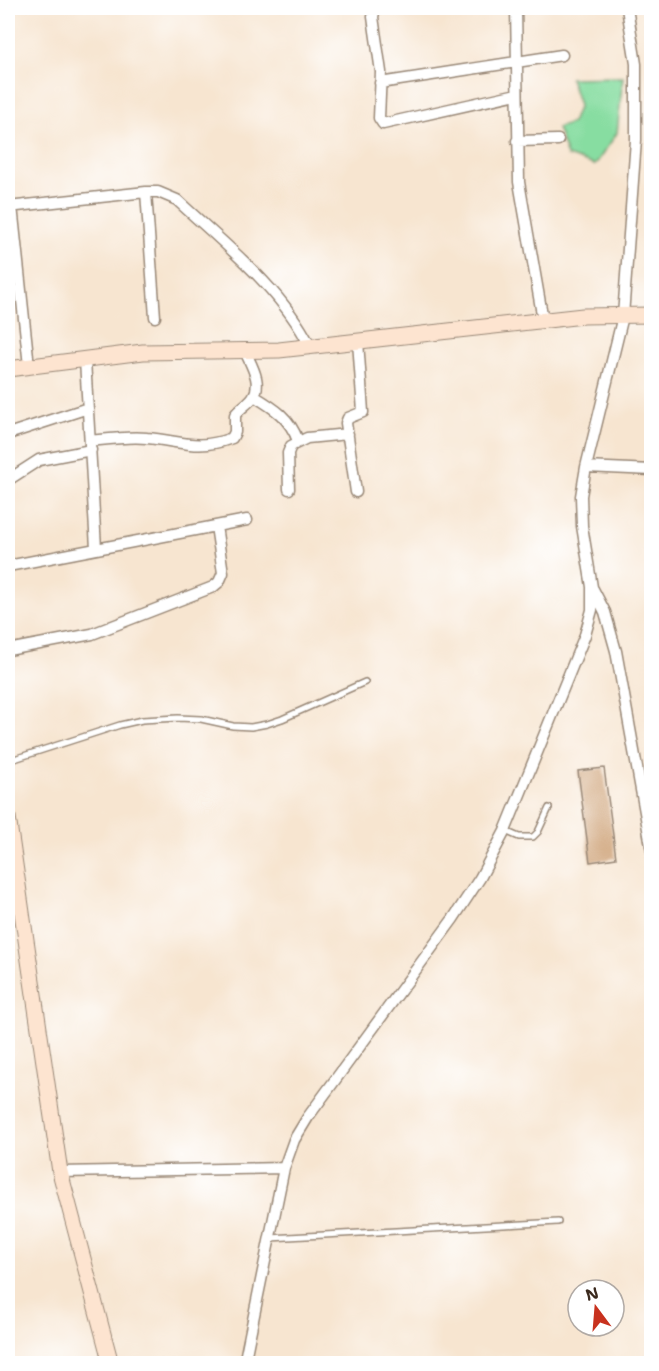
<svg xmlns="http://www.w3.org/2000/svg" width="659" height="1371" viewBox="0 0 659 1371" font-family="'Shantell Sans',sans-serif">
  <rect width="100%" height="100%" fill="#fff"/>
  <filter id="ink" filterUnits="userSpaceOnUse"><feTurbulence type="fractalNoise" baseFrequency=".0167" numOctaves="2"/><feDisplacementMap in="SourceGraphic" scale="12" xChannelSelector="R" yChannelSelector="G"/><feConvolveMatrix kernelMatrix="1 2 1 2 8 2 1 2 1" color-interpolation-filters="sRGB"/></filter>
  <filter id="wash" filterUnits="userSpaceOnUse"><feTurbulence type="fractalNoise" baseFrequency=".008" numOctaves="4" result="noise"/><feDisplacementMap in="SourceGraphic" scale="24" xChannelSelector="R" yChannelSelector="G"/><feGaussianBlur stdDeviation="1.35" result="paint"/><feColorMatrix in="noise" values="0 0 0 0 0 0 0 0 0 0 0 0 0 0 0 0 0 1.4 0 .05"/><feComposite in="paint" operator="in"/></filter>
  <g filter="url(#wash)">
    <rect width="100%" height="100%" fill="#f7e5d0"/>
    <path fill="#87dda1" stroke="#618460" stroke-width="1.5" d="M623 77 617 133 595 165 567 156 557 128 572 123 579 105 570 78Z"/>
    <g id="blocks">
      <path fill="#cda074" d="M604 768 616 858 590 862 578 771Z"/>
    </g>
  </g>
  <g filter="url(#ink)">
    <use href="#blocks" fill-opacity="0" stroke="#987" stroke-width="1.5"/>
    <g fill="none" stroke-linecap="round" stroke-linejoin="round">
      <g stroke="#987" stroke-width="8">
        <path id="lane" d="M8 761 120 725 142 720 178 718 201 719 233 726 251 727 267 724 282 719 365 682
          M505 831 519 837H533L538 832 549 808
          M270 1238 558 1222"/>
      </g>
      <g stroke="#987" stroke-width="13">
        <path id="street" d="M375 8 373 17 381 72 379 118 383 124 517 94
          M516 8 519 182 543 320
          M380 83 562 55
          M517 141 558 140
          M146 192 155 317
          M12 206 29 366
          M8 207 146 192H158L177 200C224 244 281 288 310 346
          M85 360 96 548
          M254 396C274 408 290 418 298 441
          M8 434 88 408
          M90 441C109 439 129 436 147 438 181 441 197 451 232 438L235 432V415C240 408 248 404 253 397 263 383 251 365 245 351
          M586 467 652 470
          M8 480 39 460 91 450
          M289 489 288 453 291 446 307 438 348 434
          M356 492 346 423 348 418 363 412 358 341
          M8 566 247 520
          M593 589 605 612 616 651 652 851
          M8 650 92 634 213 587 219 582 223 573 216 526
          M60 1172 284 1168
          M244 1364 284 1168 294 1140 308 1117 453 919 480 878 505 831 585 635 592 610V587L582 526 581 496 586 467 623 316 636 140V64L627 8"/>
      </g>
      <g stroke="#987" stroke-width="17">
        <path id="secondary" d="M8 369 143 352 279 350 583 316 652 315
          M8 817 60 1172 111 1364"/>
      </g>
      <use href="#lane" stroke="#fff" stroke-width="5"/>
      <use href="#street" stroke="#fff" stroke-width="10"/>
      <use href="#secondary" stroke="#fde4d0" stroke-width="15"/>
    </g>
  </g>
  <rect width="659" height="1371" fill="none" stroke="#fff" stroke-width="30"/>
  <g transform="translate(596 1308) rotate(344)"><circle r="28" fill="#ffffff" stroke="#b1aaa5" stroke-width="1.5"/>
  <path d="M0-4.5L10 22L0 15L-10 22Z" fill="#c8321e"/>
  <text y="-9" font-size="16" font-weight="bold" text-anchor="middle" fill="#3b2a1e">N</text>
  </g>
</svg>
